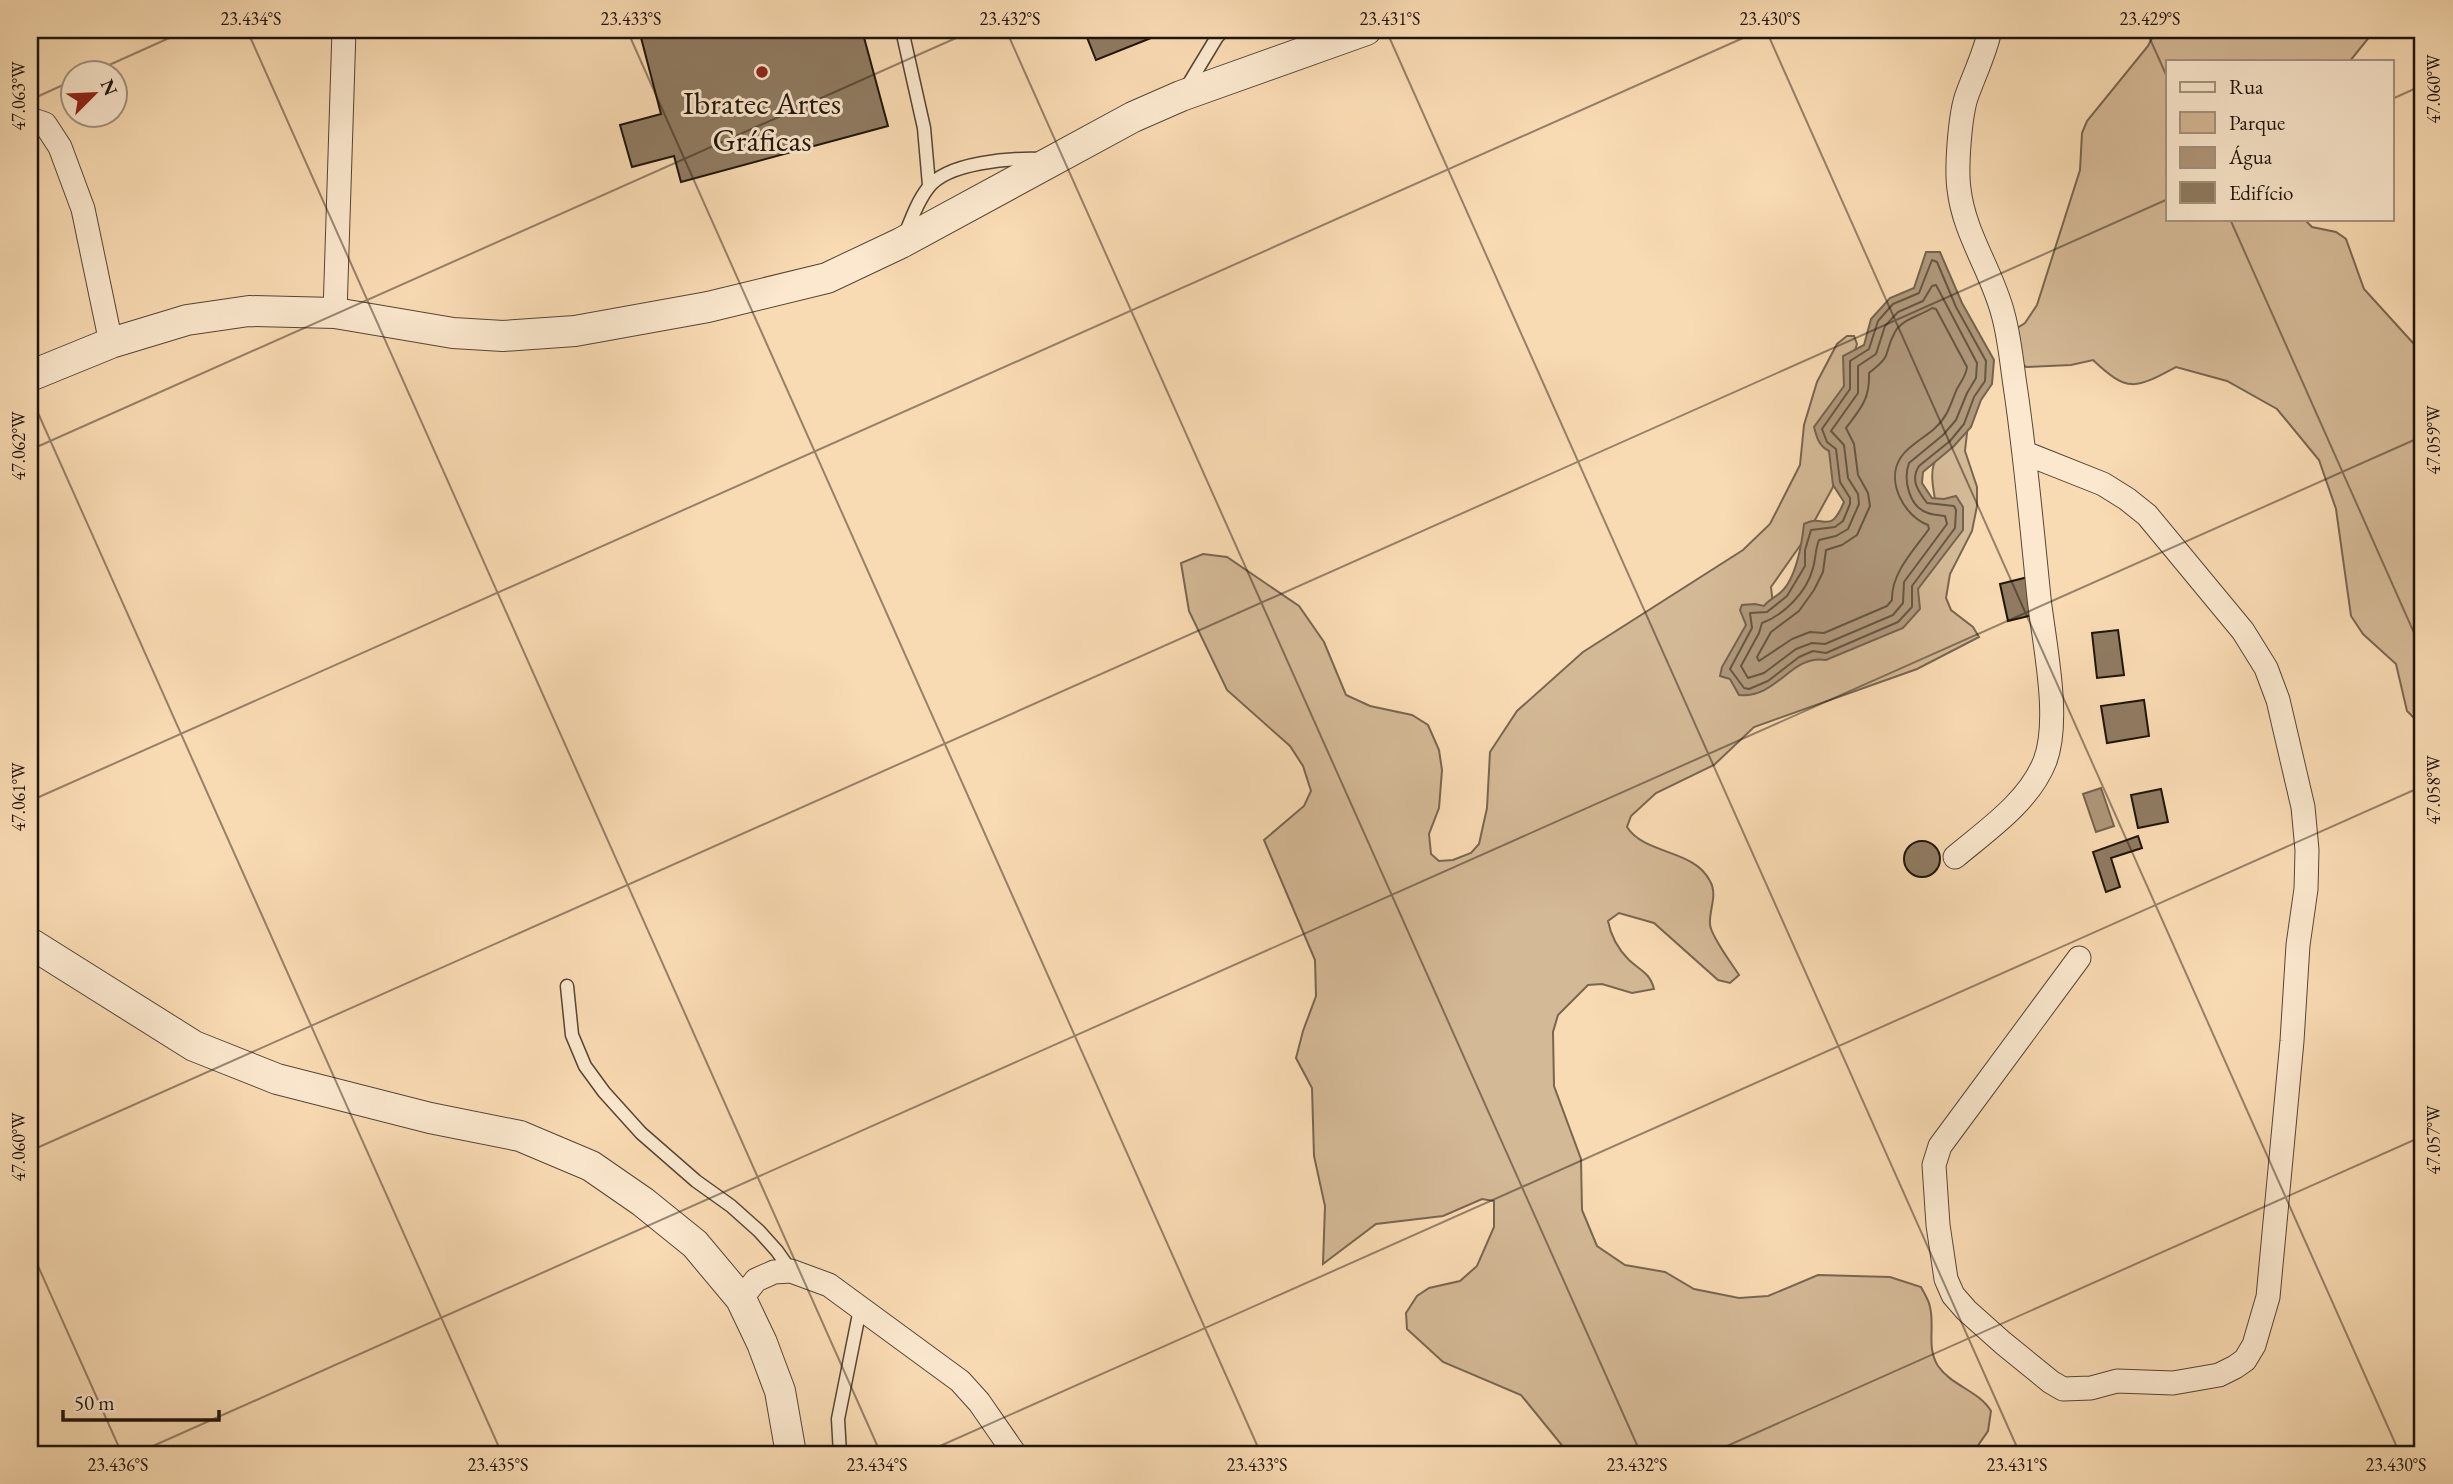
<svg xmlns="http://www.w3.org/2000/svg" width="2453" height="1484" viewBox="0 0 2453 1484" font-family="'EB Garamond',serif">
  <rect width="100%" height="100%" fill="#f9dbb3"/>
  <filter id="stains"><feTurbulence type="fractalNoise" baseFrequency=".00286" numOctaves="4"/><feColorMatrix values="0 0 0 0 .2 0 0 0 0 .09 0 0 0 0 .02 0 0 0 .5 -.17"/></filter>
  <radialGradient id="worn" r=".72"><stop offset=".6" stop-color="#630" stop-opacity="0"/><stop offset="1" stop-color="#630" stop-opacity=".3"/></radialGradient>
  <path fill="#d4b996" stroke="#796650" stroke-width="2" d="M2156 30H2375L2350 61H2168V219H2304L2312 227 2336 232 2346 239 2364 289 2423 354V727L2407 711 2396 664 2363 634 2351 616 2336 509 2319 460 2277 409 2227 381 2176 367C2135 389 2128 393 2093 360L2071 365 2026 367 2006 348V335L2025 323 2037 305 2080 170 2082 133 2087 121 2148 46Z
    M1847 336H1854L1857 344 1838 406 1833 487 1804 540 1771 587 1776 630 1938 515C1927 459 1929 463 1968 424L1965 451 1977 487V506L1972 531 1950 574 1946 598 1951 610 1973 627 1979 637 1917 669 1754 727 1714 765 1656 793 1631 816 1627 827C1645 855 1694 849 1710 881 1718 895 1709 909 1710 924 1710 935 1732 964 1739 975L1730 983 1718 980 1654 923 1619 913 1608 921C1611 937 1618 949 1629 960 1641 971 1650 973 1654 989L1632 993 1602 984 1588 985 1558 1015 1553 1032 1554 1086 1581 1159 1582 1210 1597 1246 1625 1265 1665 1272 1694 1289 1739 1298 1768 1296 1818 1275 1890 1277 1921 1287C1924 1293 1929 1300 1930 1307 1935 1327 1926 1347 1938 1366 1952 1386 1979 1391 1991 1411L1988 1431 1972 1454H1569L1521 1395 1443 1362 1407 1329 1406 1313 1417 1296 1429 1288 1460 1281 1477 1266 1494 1227V1201L1482 1199 1443 1216 1376 1224 1323 1264 1325 1206 1314 1156 1312 1088 1296 1058 1303 1031 1316 996 1315 960 1264 840 1304 806 1311 791 1303 766 1290 746 1227 690 1189 611 1181 563 1203 554 1227 557 1299 606 1324 642 1346 695 1370 706 1412 715 1428 725 1439 750 1442 770 1439 808 1429 834 1431 854 1439 861 1453 860 1471 853 1479 844 1487 808 1490 752 1517 711 1583 652 1743 550 1770 524 1800 465 1804 425 1817 382 1837 344Z"/>
  <path fill="#af977a" stroke="#75634e" stroke-width="2" d="M1926 252H1940L1962 303 1994 360 1992 384 1981 400 1971 427 1954 446 1923 472 1922 483 1932 498 1944 499 1956 496 1963 507V530L1918 589 1920 609 1903 628 1826 660C1791 654 1777 699 1739 695L1730 679 1720 676 1722 667 1746 625 1740 610 1742 605 1755 604 1764 606C1769 599 1775 598 1781 592 1796 579 1802 543 1804 524 1825 513 1829 537 1844 502L1833 485 1829 451C1819 446 1817 438 1814 427L1844 386 1843 356 1864 345 1871 319 1890 298 1914 288Z
    M2101 788 2114 826 2096 832 2083 794Z"/>
  <g fill="none" stroke-linecap="round" stroke-linejoin="round">
    <path stroke="#665642" stroke-width="2" d="M1932 260 1937 262 1956 307 1986 361 1985 381 1974 397 1964 424 1950 441 1919 466C1910 480 1918 491 1927 503L1954 506 1956 510 1955 528 1912 586V607L1898 622 1826 653 1813 651 1799 657 1768 681 1749 689 1744 688 1730 669 1752 628 1750 613 1767 612 1787 596 1805 566V550L1811 530 1835 527 1843 521 1850 504V498L1840 482 1836 449 1827 442 1822 429 1850 389V361L1869 349 1878 321 1893 304 1919 293Z
      M1936 285 1977 363 1976 378 1967 393 1956 420 1943 435 1909 463C1903 480 1909 507 1928 513 1933 515 1940 515 1945 516L1947 524 1904 582 1903 603 1893 615 1825 644 1812 643 1796 649 1764 673 1748 678 1741 666 1759 633 1762 623C1784 615 1807 592 1813 568 1816 558 1815 550 1819 540L1836 536 1848 529 1859 504 1858 494 1848 478 1844 445 1831 431 1858 393V366L1876 354 1885 326 1898 312 1923 301 1932 286Z
      M1932 308 1936 309 1967 367C1966 377 1960 382 1956 391 1950 406 1947 418 1934 429 1924 438 1909 445 1901 457 1885 481 1904 516 1928 525L1929 529C1914 550 1891 573 1892 600L1887 606 1824 633 1810 632 1792 639 1759 661 1757 657 1771 632 1799 611 1814 590 1823 572 1826 550 1842 545 1857 535 1870 506 1868 493 1858 475 1854 444 1846 428C1861 408 1870 399 1869 373 1895 353 1882 355 1895 332 1902 319 1920 316 1932 308Z"/>
  </g>
  <path fill="#907b62" stroke="#1e140b" stroke-width="2" d="M639 30H862L888 126 681 182 674 156 632 167 620 125 661 114Z
    M1084 30H1171L1096 60Z
    M2028 577 2037 614 2008 621 2000 584Z
    M2118 630 2124 675 2097 678 2092 633Z
    M2144 700 2149 736 2107 743 2101 706Z
    M2161 789 2168 822 2138 828 2131 795Z
    M2138 836 2142 848 2111 858 2120 887 2106 892 2093 852Z
    M1904 859a18 18 0 1 1 36 0a18 18 0 1 1-36 0Z"/>
  <g fill="none" stroke-linecap="round" stroke-linejoin="round">
    <g stroke="#554635" stroke-width="15">
      <path id="service" d="M902 30 924 128 929 185
        M1185 90 1217 37 1224 30
        M904 237C911 220 917 202 928 188 947 162 1011 158 1041 159
        M567 986 572 1035 585 1066 604 1092 641 1133 696 1181 731 1206 759 1231 777 1251 791 1271
        M840 1454 838 1419 860 1309"/>
    </g>
    <g stroke="#554635" stroke-width="25">
      <path id="minor" d="M30 119 45 124 60 147 83 209 111 343
        M335 313 344 30
        M2025 453 2103 484 2127 499 2147 515 2243 631 2266 668 2278 700 2303 807 2307 850 2306 889 2298 945 2292 1041 2268 1297 2254 1345 2245 1360 2235 1367 2219 1375 2173 1383 2117 1381 2091 1388 2063 1389 2051 1382 2003 1343 1966 1310 1953 1295 1946 1279 1938 1225 1934 1165 1940 1146 2079 958
        M1955 857C1987 830 2029 802 2045 761 2061 719 2044 643 2039 598 2032 529 2026 461 2016 392 2012 367 2010 339 2003 314 1992 271 1964 234 1959 189 1956 168 1960 114 1967 95 1975 73 1985 53 1990 30
        M741 1299 756 1280 774 1272 791 1271 829 1285 960 1381 979 1402 1015 1454"/>
    </g>
    <g stroke="#554635" stroke-width="32">
      <path id="tertiary" d="M30 376 111 343 187 320 249 311 335 313 453 333 503 336 575 331 708 307 827 278 901 243 1133 117 1181 96 1366 30
        M30 943 194 1046 277 1079 430 1118 520 1136 591 1166 643 1202 695 1244 741 1299 762 1343 780 1391 791 1454"/>
    </g>
    <use href="#service" stroke="#fbe8ce" stroke-width="12"/>
    <use href="#minor" stroke="#fbe8ce" stroke-width="23"/>
    <use href="#tertiary" stroke="#fbe8ce" stroke-width="30"/>
  </g>
  <path fill="none" stroke="#1e140b" stroke-width="2" stroke-opacity="0.45" d="M247 30 881 1454M627 30 1261 1454M1006 30 1641 1454M1386 30 2020 1454M1766 30 2400 1454M2146 30 2168 79M89 74 187 30M2392 99 2423 85M30 100 74 80M2230 219 2423 653M30 395 502 1454M30 450 974 30M30 801 1761 30M30 1151 2168 199M30 1248 122 1454M135 1454 2423 436M922 1454 2423 786M1709 1454 2423 1136"/>
  <circle fill="#8f2418" stroke="#fbe8ce" stroke-width="2.5" cx="762" cy="72" r="7"/>
  <g text-anchor="middle" dominant-baseline="central" stroke-width="6" stroke-linejoin="round" paint-order="stroke">
    <g font-size="32" fill="#1e140b" stroke="#fbe8ce">
      <text x="762" y="103">Ibratec Artes<tspan x="762" dy="37">Gráficas</tspan></text>
    </g>
  </g>
  <rect width="2453" height="1484" fill="none" stroke="#f9dbb3" stroke-width="77"/>
  <rect x="2166" y="60" width="228" height="161" fill="#fbe8ce" stroke="#a39380" stroke-width="2"/>
  <rect x="2180" y="82" width="35" height="10" fill="#fbe8ce" stroke="#a39380" stroke-width="2"/>
  <text x="2229" y="94" font-size="21" fill="#1e140b">Rua</text>
  <rect x="2180" y="112" width="35" height="21" fill="#d4b996" stroke="#a39380" stroke-width="2"/>
  <text x="2229" y="130" font-size="21" fill="#1e140b">Parque</text>
  <rect x="2180" y="147" width="35" height="21" fill="#af977a" stroke="#a39380" stroke-width="2"/>
  <text x="2229" y="164" font-size="21" fill="#1e140b">Água</text>
  <rect x="2180" y="182" width="35" height="21" fill="#907b62" stroke="#a39380" stroke-width="2"/>
  <text x="2229" y="200" font-size="21" fill="#1e140b">Edifício</text>
  <g transform="translate(94 94) rotate(66)"><circle r="33" fill="#fbe8ce" stroke="#a39380" stroke-width="2"/>
  <path d="M0-5L12 26L0 18L-12 26Z" fill="#8f2418"/>
  <text y="-10" font-size="19" font-weight="bold" text-anchor="middle" fill="#1e140b">N</text>
  </g>
  <path d="M63 1410v10h156v-10" fill="none" stroke="#1e140b" stroke-width="3.5"/>
  <text x="74" y="1410" font-size="21" fill="#1e140b" stroke="#fbe8ce" stroke-width="5" paint-order="stroke">50 m</text>
  <rect x="38" y="38" width="2376" height="1408" fill="none" stroke="#1e140b" stroke-width="2.5"/>
  <g font-size="18" text-anchor="middle" fill="#1e140b">
    <text x="251" y="25">23.434°S</text>
    <text x="631" y="25">23.433°S</text>
    <text x="1010" y="25">23.432°S</text>
    <text x="1390" y="25">23.431°S</text>
    <text x="1770" y="25">23.430°S</text>
    <text x="2150" y="25">23.429°S</text>
    <text transform="translate(2434 89) rotate(-90)" y="6">47.060°W</text>
    <text transform="translate(19 96) rotate(-90)" y="6">47.063°W</text>
    <text transform="translate(2434 440) rotate(-90)" y="6">47.059°W</text>
    <text transform="translate(19 446) rotate(-90)" y="6">47.062°W</text>
    <text transform="translate(2434 790) rotate(-90)" y="6">47.058°W</text>
    <text transform="translate(19 797) rotate(-90)" y="6">47.061°W</text>
    <text transform="translate(2434 1140) rotate(-90)" y="6">47.057°W</text>
    <text transform="translate(19 1147) rotate(-90)" y="6">47.060°W</text>
    <text x="118" y="1471">23.436°S</text>
    <text x="498" y="1471">23.435°S</text>
    <text x="877" y="1471">23.434°S</text>
    <text x="1257" y="1471">23.433°S</text>
    <text x="1637" y="1471">23.432°S</text>
    <text x="2017" y="1471">23.431°S</text>
    <text x="2396" y="1471">23.430°S</text>
  </g>
  <rect width="100%" height="100%" filter="url(#stains)"/>
  <rect width="100%" height="100%" fill="url(#worn)"/>
</svg>
